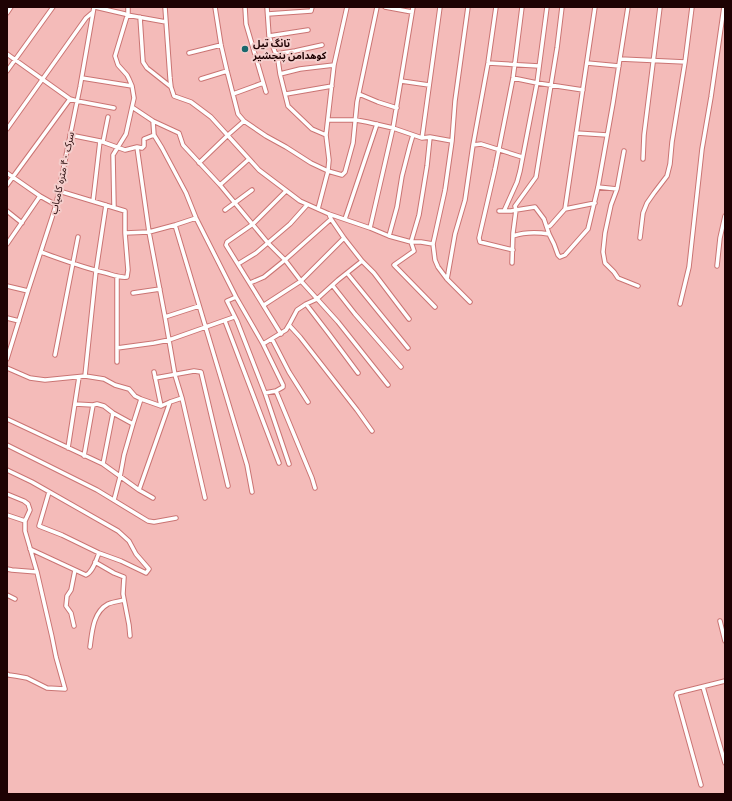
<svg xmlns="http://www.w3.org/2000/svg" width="732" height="801" viewBox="0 0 732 801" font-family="'Source Serif 4','Noto Sans Arabic',serif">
  <rect width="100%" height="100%" fill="#f4bbb9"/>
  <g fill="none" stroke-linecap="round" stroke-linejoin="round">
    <g stroke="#ca7473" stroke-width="5.5">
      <path id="minor" d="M95 7 125 14 127 15 166 22
        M165 7 170 78 171 87 174 96 191 102 211 117 259 170 300 201 329 214 370 228 389 236 411 242H421L433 244
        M215 7 221 45 227 71 238 114 244 121 266 136 286 147 311 163 328 171 342 175 345 172 353 143 357 102 377 7
        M245 7 246 24 266 92
        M267 7 269 36 278 60 280 74 288 106 312 129 326 135
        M385 7 412 12
        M468 7 455 101 452 141 445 190 433 244 435 260 438 267 447 279 470 302
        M562 7 557 48 536 177 515 206 516 210 535 207 544 219 549 234 554 244 558 255 560 257 565 255 588 229 598 187 613 103 628 7
        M7 13 11 7
        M268 14 311 11 312 7
        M140 17 143 62 147 68 171 87
        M269 36 308 30
        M189 53 221 45
        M7 54 70 99 77 101 114 108
        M276 54 295 51 322 45
        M620 59 685 62
        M488 63 539 66
        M587 63 619 66
        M7 71 53 7
        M280 74 300 69 334 65
        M82 78 132 86
        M513 78 537 83 583 90
        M201 79 227 71
        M401 81 429 85
        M233 94 263 83
        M286 94 332 86
        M359 94 378 102 397 108
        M132 107 153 121 179 133 183 145 220 185 268 243 285 260 301 281 338 322 388 385
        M328 120H356L367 122 393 128 422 138 430 137 452 141
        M153 121 154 135 162 148 186 193 196 218 236 297 263 344 283 385V387L276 391 265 393
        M7 129 86 18 93 12
        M576 133 607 135
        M70 135 100 141 125 150 137 147 142 148 144 146V139L154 135
        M430 137 427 166 419 215 411 242 414 251 394 265 435 307
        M422 138 440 7
        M103 142 108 117
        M473 145 481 144 522 157
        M137 147 149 232 165 317 175 375 182 398 205 498
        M624 151 617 189 611 205 605 233 603 252 605 263 614 272 618 278 638 286
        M643 159 644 135 660 7
        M199 163 228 135 244 121
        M7 173 40 196 56 205
        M7 185 70 99
        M220 185 249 159
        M598 187 617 189
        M93 201 100 141
        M114 207 113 155 126 134 134 98 132 86 129 79 127 75 118 65 115 56 128 13V7
        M318 209 328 171 329 160 326 135 334 65 347 7
        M565 209 595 203
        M225 210 252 190
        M7 211 22 223
        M499 211H511L516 210 513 233 512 263
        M504 211 517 182 520 171 537 83 547 7
        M329 214 331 219 344 238 362 261 374 273 399 306 409 319
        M345 219 377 124
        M175 225 247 465 252 492
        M547 227 550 226 565 209 595 7
        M370 228 393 128 413 7
        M125 233 149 232 175 225 196 218
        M389 236 397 207 402 176 410 145 413 135
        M513 236C525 232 536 232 549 234
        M640 238 643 213 647 203 654 193 667 176 670 164 672 142 685 62 692 7
        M7 244 40 196
        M513 250 480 242 479 238 495 169 513 78 522 7
        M41 252C63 260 84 268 106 273 113 275 120 278 127 277L128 270 125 233V211L59 191
        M238 264 256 253 290 224 307 205
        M717 266 720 238 725 216
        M347 273 408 348
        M447 279 448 274 455 234 465 200 473 145 488 63 496 7
        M250 283 264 277 285 260 331 219
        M7 286 28 291
        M333 286 355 314 401 367
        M133 293 160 289
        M236 297 227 301 237 321 265 393 289 464
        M306 304 329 334 358 373
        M680 304 689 267 702 149 711 97 724 7
        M264 305 301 281 344 238
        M165 317 199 306
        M7 318 19 321
        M225 321 279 463
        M289 325 300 337 357 410 372 431
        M281 334 226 245 227 242 253 224 286 191
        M272 339 289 372 308 402
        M263 344 286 330 289 325 297 310 306 304 317 299 338 280 362 261
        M117 348 154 343 169 340 234 317
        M55 355 78 237
        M7 359 28 291 56 205 80 87 94 7
        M117 362V276
        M7 368 30 378 45 380 85 376 104 379 115 385 129 389 135 396 141 399 161 406 170 402 182 398
        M154 372 161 406
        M85 376 96 271 106 205
        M155 378 194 371 201 372 228 486
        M276 391 312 478 315 488
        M75 404 93 405 97 404 104 406 113 413 133 424
        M7 419 103 464 139 490 153 498
        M7 445 97 490 148 521 154 522 176 518
        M68 448 79 377
        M84 456 93 405
        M103 464 113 413
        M7 470 32 482 118 531 129 541 136 554 149 569 146 573 121 561 99 553 62 535 39 526 49 492
        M139 490 170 402
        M7 494 24 501 28 504 30 510 25 521V531L37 572 52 637 56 657 65 689 47 688 27 678 16 676 9 675 7 674
        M114 500 120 477 124 455 133 424 141 399
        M7 515 25 521
        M30 549 86 575C93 572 96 560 99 553
        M95 562 114 573 124 577 123 594 129 625 130 636
        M7 569 12 570 37 572
        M7 595 15 599
        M720 621 725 641
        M74 626 71 613 66 606 67 596 71 590 75 570
        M90 647C92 632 93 612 108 604 113 602 119 601 124 600
        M703 687 725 763
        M701 785 676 695 677 693 725 681"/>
    </g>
    <use href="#minor" stroke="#fff" stroke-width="3.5"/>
  </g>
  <circle fill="#19676c" stroke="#f4cecc" stroke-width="1.5" cx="245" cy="49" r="4"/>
  <g text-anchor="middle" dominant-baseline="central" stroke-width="4" stroke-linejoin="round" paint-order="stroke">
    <g font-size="10" font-weight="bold" fill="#1e0203" stroke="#f4cecc" text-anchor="start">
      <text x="253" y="43">تانگ تیل<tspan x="253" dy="12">کوهدامن پنجشیر</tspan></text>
    </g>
    <g font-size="10" fill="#1e0203" stroke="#f4cecc">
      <text transform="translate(62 173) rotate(-78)">سرک ۴۰ متره کامیاب</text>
    </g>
  </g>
  <rect width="732" height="801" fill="none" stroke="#1e0203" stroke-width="16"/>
</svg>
